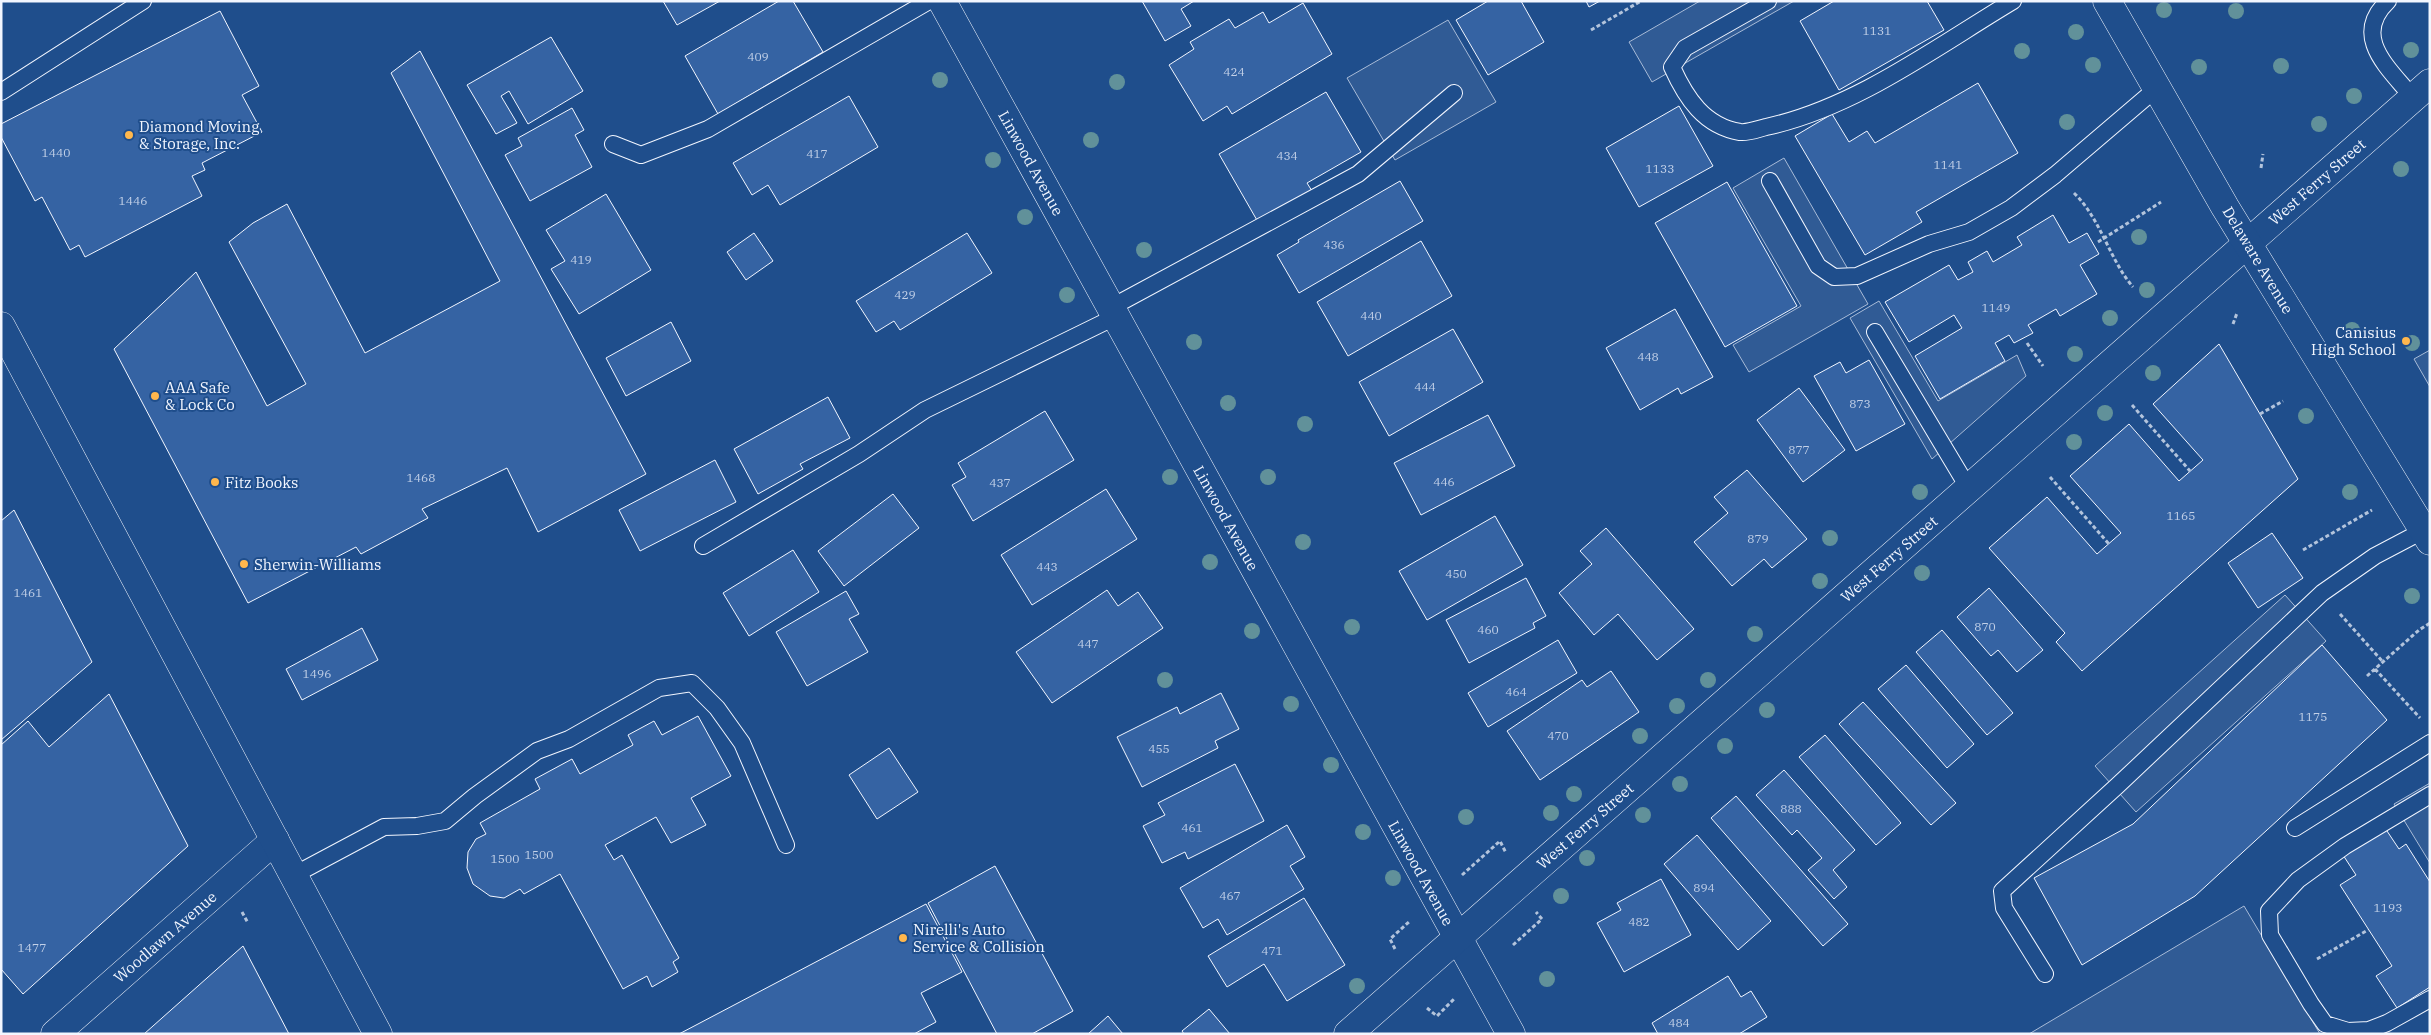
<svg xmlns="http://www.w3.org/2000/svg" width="2431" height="1035" viewBox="0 0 2431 1035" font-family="'IBM Plex Serif',serif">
  <rect width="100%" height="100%" fill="#1f4e8c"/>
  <path fill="#305b95" stroke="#a8bbd7" d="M1700 1H1794L1652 82 1629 42Z
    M1448 20 1496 102 1395 160 1347 78Z
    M1784 158 1868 304 1749 372 1733 345 1801 306 1733 188Z
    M1879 301 1938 401 2017 355 2026 376 1932 459 1850 318Z
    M2430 350V387L2414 359Z
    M2285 595 2326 641 2136 812 2095 766Z
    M2430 783V863L2394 804Z
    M2244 906 2320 1034H2029Z"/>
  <path fill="#3563a3" stroke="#f2f6ff" d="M663 1H720L677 25Z
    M779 1H793L823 52 718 114 685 56Z
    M1142 1H1194L1181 9 1191 26 1165 41Z
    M1488 1H1521L1544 42 1488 75 1456 20Z
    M1586 1H1600L1589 7Z
    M1834 1H1927L1944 30 1839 90 1800 21Z
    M1303 3 1332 54 1232 114 1227 106 1203 121 1169 65 1194 49 1190 42 1229 19 1235 28 1263 12 1269 23Z
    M220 11 259 86 242 95 262 132 202 163 205 170 192 176 202 196 85 257 79 245 70 250 42 197 35 201 1 137V124Z
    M551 37 583 91 528 124 509 91 501 96 517 123 496 134 467 85Z
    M420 51 646 474 538 532 507 468 422 509 428 518 361 554 356 547 248 603 114 349 196 272 267 406 306 384 229 242 253 223 287 204 365 353 500 281 391 73Z
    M1978 83 2018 153 1916 212 1922 222 1865 255 1795 136 1832 114 1849 142 1867 131 1875 143Z
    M1326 92 1361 152 1307 183 1312 191 1258 222 1219 154Z
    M849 96 878 147 780 205 768 185 752 195 733 163Z
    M1679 106 1713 166 1639 207 1606 148Z
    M572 108 584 130 575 135 592 167 530 201 505 155 522 146 518 138Z
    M1400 181 1423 221 1299 293 1277 255 1299 242 1298 240Z
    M1727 182 1797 306 1725 347 1655 223Z
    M606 194 651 270 579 314 551 269 565 261 546 230Z
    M2053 215 2069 243 2087 233 2099 254 2080 265 2097 294 2060 316 2056 309 2028 325 2033 333 2014 343 2009 335 1995 343 2005 361 1940 399 1915 356 1962 328 1954 315 1909 342 1885 302 1949 265 1958 280 1973 272 1968 262 1987 251 1993 262 2022 245 2017 237Z
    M754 233 773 261 746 280 727 252Z
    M967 233 992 273 900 330 894 321 876 332 856 301Z
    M1421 241 1452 296 1348 356 1317 302Z
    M1675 309 1713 377 1681 394 1678 388 1640 410 1606 348Z
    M671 322 691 361 626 396 606 358Z
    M1453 329 1483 382 1389 436 1359 382Z
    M2219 344 2298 479 2082 671 2056 642 2065 633 1989 548 2047 497 2097 554 2121 533 2070 476 2129 424 2179 481 2203 460 2153 404Z
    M1869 360 1905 424 1856 451 1814 376 1840 362 1846 373Z
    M1799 388 1845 450 1803 482 1757 420Z
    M828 397 850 438 800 464 803 469 758 494 734 449Z
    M1045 411 1074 460 973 521 952 485 966 477 958 463Z
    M1488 415 1515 466 1421 515 1394 463Z
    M715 460 736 502 640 551 619 510Z
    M1747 470 1807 539 1772 568 1764 559 1732 586 1694 542 1728 513 1714 497Z
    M1106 489 1137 539 1032 605 1001 555Z
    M893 494 919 528 844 586 818 551Z
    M14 510 92 662 1 740V521Z
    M1495 516 1523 565 1427 620 1399 571Z
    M1606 528 1694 629 1657 660 1618 614 1594 635 1559 593 1592 564 1580 551Z
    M2272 533 2303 578 2258 608 2228 563Z
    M793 550 819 592 749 636 723 593Z
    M1526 578 1546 616 1533 623 1535 628 1469 663 1446 620Z
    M1989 588 2043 650 2017 672 1998 650 1991 656 1957 617Z
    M1107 590 1118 606 1138 592 1163 628 1052 703 1016 652Z
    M846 591 859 614 849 619 868 652 807 686 776 632Z
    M362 628 378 660 302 700 286 669Z
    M1942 630 2013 713 1987 735 1916 652Z
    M1558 640 1577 673 1488 727 1468 693Z
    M2322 645 2387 720 2195 896 2082 965 2034 878 2133 824Z
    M1906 665 1974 744 1947 768 1878 689Z
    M1611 671 1639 712 1540 780 1507 731 1582 680 1587 687Z
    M1221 693 1239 729 1215 741 1218 748 1142 787 1117 737 1177 707 1180 714Z
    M109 694 188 846 23 994 1 969V745L28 721 49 747Z
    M1863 702 1956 803 1931 825 1839 724Z
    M698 716 731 776 691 798 706 825 671 843 656 817 605 845 614 860 622 855 679 958 673 962 678 972 652 987 647 976 623 989 560 874 524 894 520 889 504 898 490 896 473 884 467 868 468 852 476 839 486 834 480 823 540 789 535 779 572 759 580 774 633 745 628 735 654 721 662 735Z
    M1825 735 1901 823 1876 845 1799 757Z
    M889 748 918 792 877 819 849 775Z
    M1235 764 1264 821 1188 859 1185 852 1162 863 1143 826 1165 815 1158 803Z
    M1784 770 1855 850 1833 870 1847 887 1834 899 1808 870 1822 858 1797 830 1792 835 1756 795Z
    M1736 796 1848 924 1823 946 1711 818Z
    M1287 825 1305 857 1290 866 1304 889 1227 935 1218 919 1203 928 1180 888Z
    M2385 828 2399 849 2406 844 2430 882V987L2397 1008 2376 976 2392 966 2340 885 2356 875 2343 855Z
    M1697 835 1771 921 1738 950 1664 864Z
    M995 866 1073 1011 1032 1034H997L928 903Z
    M1661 879 1691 935 1624 972 1597 923 1621 910 1617 903Z
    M1304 898 1345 965 1287 1001 1264 964 1227 987 1208 956Z
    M926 904 962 972 921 993 936 1022 914 1034H679Z
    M243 946 289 1034H144Z
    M1728 976 1741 997 1751 991 1767 1017 1739 1034H1658L1652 1023Z
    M1209 1009 1230 1034H1184L1182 1031Z
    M1108 1016 1123 1034H1088Z"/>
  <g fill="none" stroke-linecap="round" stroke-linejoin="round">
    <g stroke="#f2f6ff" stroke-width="18">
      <path id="service" d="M1768 1 1685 48 1672 67C1686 98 1704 126 1740 132 1748 133 1758 129 1766 127 1855 108 1936 47 2013 1
        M2388 1C2350 37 2390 69 2413 98
        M1 92 143 1
        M613 144 641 155 708 129 929 1
        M1770 181 1818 266 1834 277 1857 276 1929 244 1969 232 2011 208 2055 175 2157 88
        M1110 308 1358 174 1454 93
        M1875 332 1969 489
        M703 546 859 454 925 410 1115 317
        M2430 795 2345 846 2298 880 2269 911 2270 935 2311 1004 2325 1024 2348 1031 2369 1030 2387 1023 2430 999
        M2295 828 2430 743
        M294 875 384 827 417 826 445 821 475 796 537 751 569 739 659 688 692 683 717 708 742 743 786 845
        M2045 974 2004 908 2002 891 2117 786 2322 593 2375 556 2430 527"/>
    </g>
    <g stroke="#f2f6ff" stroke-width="29">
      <path id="minor" d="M942 1 1511 1034
        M55 1034 275 840"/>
    </g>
    <g stroke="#f2f6ff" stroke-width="29">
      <path id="tertiary" d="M1348 1034 2430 83"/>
    </g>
    <g stroke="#f2f6ff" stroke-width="29">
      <path id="primary" d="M2107 1 2225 207 2430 541
        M1 326 378 1034"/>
    </g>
    <path stroke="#b3c4dc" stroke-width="3" stroke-dasharray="4 2.5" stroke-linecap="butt" d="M1591 30 1641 1
      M2261 168 2263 154
      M2074 193C2101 219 2109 259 2133 287
      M2098 242 2161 202
      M2233 324 2237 313
      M2027 343 2043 366
      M2132 405 2190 471
      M2260 414 2283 401
      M2050 477 2109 544
      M2303 550 2372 510
      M2340 614 2383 662
      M2375 669 2420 718
      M2367 676 2419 630 2430 623
      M1462 875 1500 841 1506 853
      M242 912 248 923
      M1513 945 1542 919 1536 912
      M1395 949 1390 939 1410 921
      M2317 959 2368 930
      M1427 1008 1437 1016 1455 998"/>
    <use href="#service" stroke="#1f4e8c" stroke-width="16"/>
    <use href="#minor" stroke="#1f4e8c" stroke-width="28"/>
    <use href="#tertiary" stroke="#1f4e8c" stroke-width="28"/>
    <use href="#primary" stroke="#1f4e8c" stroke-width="28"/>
  </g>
  <g fill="#61919a">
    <circle cx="2164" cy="10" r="8"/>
    <circle cx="2236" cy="11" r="8"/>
    <circle cx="2076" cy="32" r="8"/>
    <circle cx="2411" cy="50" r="8"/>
    <circle cx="2022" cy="51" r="8"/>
    <circle cx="2093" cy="65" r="8"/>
    <circle cx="2281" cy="66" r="8"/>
    <circle cx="2199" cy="67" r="8"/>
    <circle cx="940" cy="80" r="8"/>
    <circle cx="1117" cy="82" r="8"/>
    <circle cx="2354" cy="96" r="8"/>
    <circle cx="2067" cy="122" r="8"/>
    <circle cx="2319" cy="124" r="8"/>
    <circle cx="1091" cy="140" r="8"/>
    <circle cx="993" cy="160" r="8"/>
    <circle cx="2401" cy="169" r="8"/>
    <circle cx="1025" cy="217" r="8"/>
    <circle cx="2139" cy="237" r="8"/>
    <circle cx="1144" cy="250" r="8"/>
    <circle cx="2147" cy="290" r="8"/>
    <circle cx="1067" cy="295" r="8"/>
    <circle cx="2110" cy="318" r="8"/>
    <circle cx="2352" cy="330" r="8"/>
    <circle cx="1194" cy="342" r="8"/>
    <circle cx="2412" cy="343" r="8"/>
    <circle cx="2075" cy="354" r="8"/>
    <circle cx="2153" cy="373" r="8"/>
    <circle cx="1228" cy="403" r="8"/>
    <circle cx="2105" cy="413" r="8"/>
    <circle cx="2306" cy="416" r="8"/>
    <circle cx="1305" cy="424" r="8"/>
    <circle cx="2074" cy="442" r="8"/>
    <circle cx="1170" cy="477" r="8"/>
    <circle cx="1268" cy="477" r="8"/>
    <circle cx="1920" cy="492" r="8"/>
    <circle cx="2350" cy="492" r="8"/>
    <circle cx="1830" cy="538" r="8"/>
    <circle cx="1303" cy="542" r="8"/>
    <circle cx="1210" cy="562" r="8"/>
    <circle cx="1922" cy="573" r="8"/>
    <circle cx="1820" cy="581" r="8"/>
    <circle cx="2412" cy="596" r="8"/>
    <circle cx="1352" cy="627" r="8"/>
    <circle cx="1252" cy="631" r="8"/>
    <circle cx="1755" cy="634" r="8"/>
    <circle cx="1165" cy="680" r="8"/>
    <circle cx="1708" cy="680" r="8"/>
    <circle cx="1291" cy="704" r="8"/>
    <circle cx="1677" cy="706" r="8"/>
    <circle cx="1767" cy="710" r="8"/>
    <circle cx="1640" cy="736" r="8"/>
    <circle cx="1725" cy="746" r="8"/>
    <circle cx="1331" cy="765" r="8"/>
    <circle cx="1680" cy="784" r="8"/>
    <circle cx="1574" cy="794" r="8"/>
    <circle cx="1551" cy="813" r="8"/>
    <circle cx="1643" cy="815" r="8"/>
    <circle cx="1466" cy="817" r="8"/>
    <circle cx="1363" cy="832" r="8"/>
    <circle cx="1587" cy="858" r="8"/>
    <circle cx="1393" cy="878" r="8"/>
    <circle cx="1561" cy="896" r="8"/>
    <circle cx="1547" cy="979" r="8"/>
    <circle cx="1357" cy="986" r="8"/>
  </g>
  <g fill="#ffb74d" stroke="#1f4e8c" stroke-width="2">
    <circle cx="129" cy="135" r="5"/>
    <circle cx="2406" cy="341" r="5"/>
    <circle cx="155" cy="396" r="5"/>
    <circle cx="215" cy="482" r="5"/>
    <circle cx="244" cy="564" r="5"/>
    <circle cx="903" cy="938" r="5"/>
  </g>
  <g text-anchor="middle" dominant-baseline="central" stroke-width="4" stroke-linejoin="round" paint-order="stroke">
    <g font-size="12" fill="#c3d1e8">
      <text x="1877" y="30">1131</text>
      <text x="758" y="56">409</text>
      <text x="1234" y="71">424</text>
      <text x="56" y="152">1440</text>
      <text x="817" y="153">417</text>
      <text x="1287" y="155">434</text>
      <text x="1948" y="164">1141</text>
      <text x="1660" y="168">1133</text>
      <text x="133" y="200">1446</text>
      <text x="1334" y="244">436</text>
      <text x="581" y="259">419</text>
      <text x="905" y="294">429</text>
      <text x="1996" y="307">1149</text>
      <text x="1371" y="315">440</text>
      <text x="1648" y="356">448</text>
      <text x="1425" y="386">444</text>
      <text x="1860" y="403">873</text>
      <text x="1799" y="449">877</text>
      <text x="421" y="477">1468</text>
      <text x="1444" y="481">446</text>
      <text x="1000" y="482">437</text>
      <text x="2181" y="515">1165</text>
      <text x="1758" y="538">879</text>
      <text x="1047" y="566">443</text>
      <text x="1456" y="573">450</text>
      <text x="28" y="592">1461</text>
      <text x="1985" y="626">870</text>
      <text x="1488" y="629">460</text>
      <text x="1088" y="643">447</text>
      <text x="317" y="673">1496</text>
      <text x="1516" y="691">464</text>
      <text x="2313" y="716">1175</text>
      <text x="1558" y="735">470</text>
      <text x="1159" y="748">455</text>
      <text x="1791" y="808">888</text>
      <text x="1192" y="827">461</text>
      <text x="539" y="854">1500</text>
      <text x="505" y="858">1500</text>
      <text x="1704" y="887">894</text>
      <text x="1230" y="895">467</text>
      <text x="2388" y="907">1193</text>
      <text x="1639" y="921">482</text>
      <text x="32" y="947">1477</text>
      <text x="1272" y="950">471</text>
      <text x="1679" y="1022">484</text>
    </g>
    <g font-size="15" fill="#f2f6ff" stroke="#1f4e8c" text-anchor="start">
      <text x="139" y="126">Diamond Moving<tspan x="139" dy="17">&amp; Storage, Inc.</tspan></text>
      <text x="2396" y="332" text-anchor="end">Canisius<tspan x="2396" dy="17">High School</tspan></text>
      <text x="165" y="387">AAA Safe<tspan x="165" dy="17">&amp; Lock Co</tspan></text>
      <text x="225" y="482">Fitz Books</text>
      <text x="254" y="564">Sherwin-Williams</text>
      <text x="913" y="929">Nirelli's Auto<tspan x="913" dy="17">Service &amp; Collision</tspan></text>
    </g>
    <g font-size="15" fill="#f2f6ff" stroke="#1f4e8c">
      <text transform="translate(1031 163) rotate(61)">Linwood Avenue</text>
      <text transform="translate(2317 182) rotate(-41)">West Ferry Street</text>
      <text transform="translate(2258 260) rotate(59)">Delaware Avenue</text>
      <text transform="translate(1226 518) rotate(61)">Linwood Avenue</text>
      <text transform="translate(1889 559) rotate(-41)">West Ferry Street</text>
      <text transform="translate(1585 826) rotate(-41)">West Ferry Street</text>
      <text transform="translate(1421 873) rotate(61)">Linwood Avenue</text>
      <text transform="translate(165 937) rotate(-41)">Woodlawn Avenue</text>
    </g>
  </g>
  <rect width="2431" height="1035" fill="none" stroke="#f2f6ff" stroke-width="5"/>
</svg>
